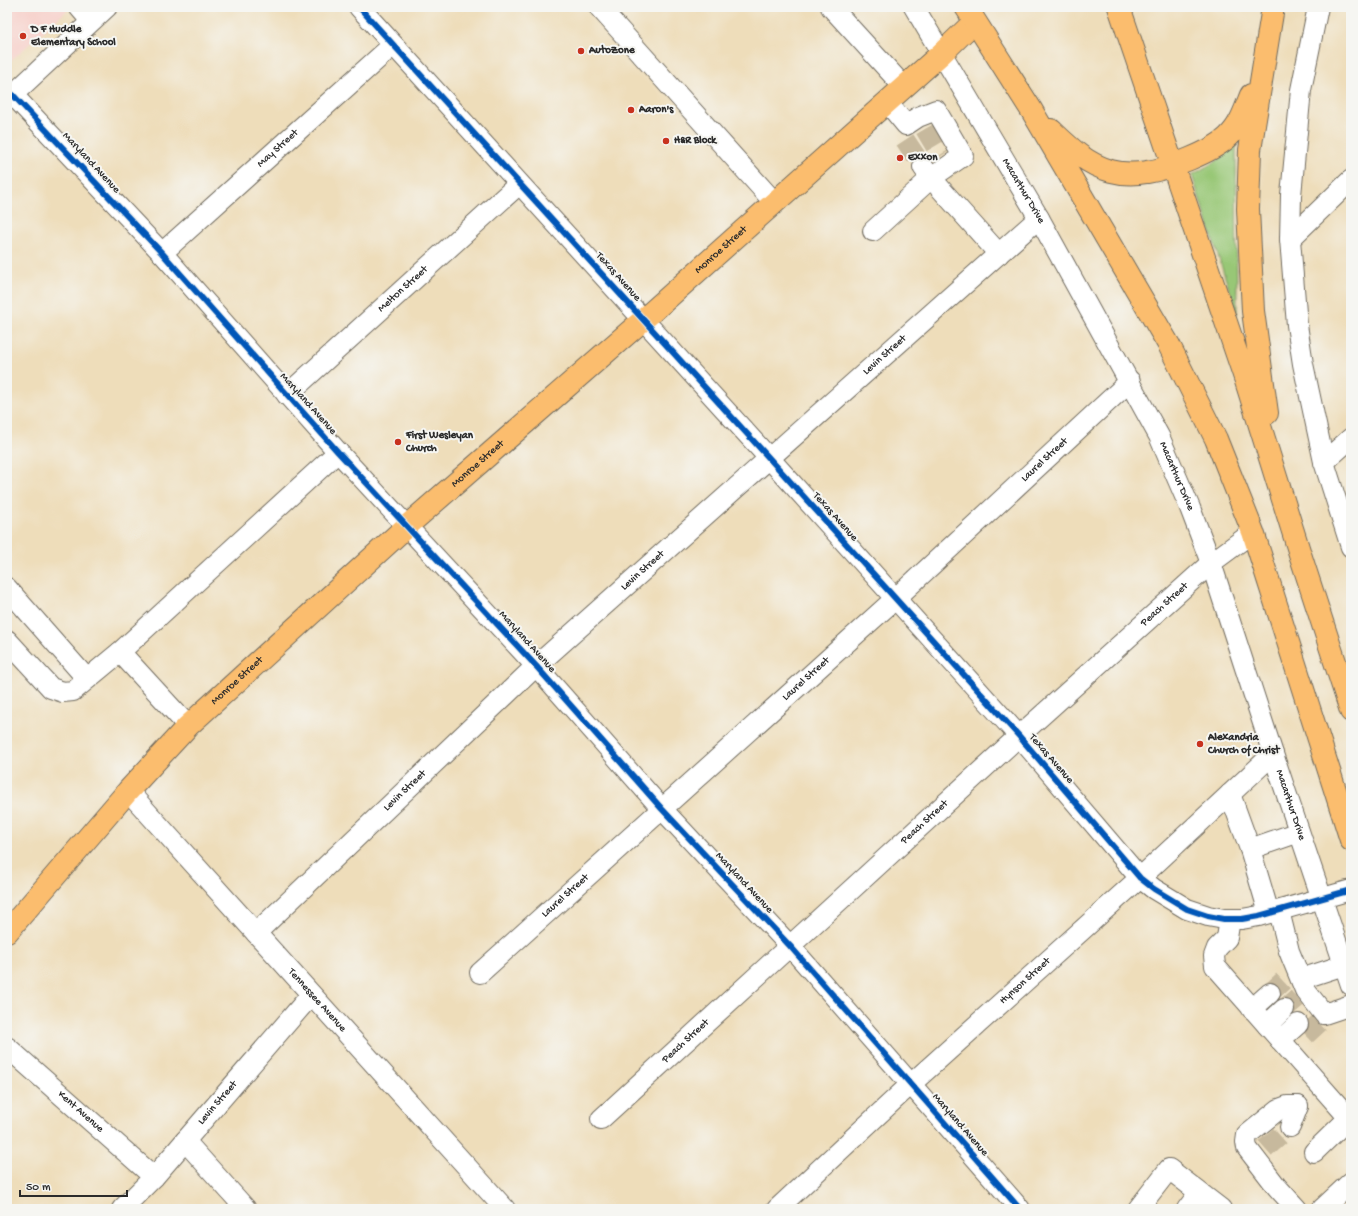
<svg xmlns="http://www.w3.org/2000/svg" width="1358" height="1216" viewBox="0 0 1358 1216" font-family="'Gochi Hand',sans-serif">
  <rect width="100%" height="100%" fill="#f6f6f2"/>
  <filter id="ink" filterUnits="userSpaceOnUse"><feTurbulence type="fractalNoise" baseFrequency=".025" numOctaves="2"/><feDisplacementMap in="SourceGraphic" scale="8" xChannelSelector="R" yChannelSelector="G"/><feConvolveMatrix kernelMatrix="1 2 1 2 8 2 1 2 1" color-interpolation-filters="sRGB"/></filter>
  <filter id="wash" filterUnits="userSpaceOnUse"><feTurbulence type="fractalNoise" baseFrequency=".012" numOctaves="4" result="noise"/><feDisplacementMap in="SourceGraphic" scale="16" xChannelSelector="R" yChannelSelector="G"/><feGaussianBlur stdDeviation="0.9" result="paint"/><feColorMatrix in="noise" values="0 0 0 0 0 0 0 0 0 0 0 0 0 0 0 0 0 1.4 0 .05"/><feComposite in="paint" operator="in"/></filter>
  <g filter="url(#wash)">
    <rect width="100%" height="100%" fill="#eeddba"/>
    <path fill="#f7d0ca" d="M7 7H71L7 64Z"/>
    <path fill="#98c776" stroke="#627950" d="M1236 144 1237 314 1192 175 1218 160Z"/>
  </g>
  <g filter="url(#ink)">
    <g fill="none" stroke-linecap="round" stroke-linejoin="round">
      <path stroke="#c7b99d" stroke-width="20" stroke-dasharray="20 10" stroke-linecap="butt" d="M925 129 941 156
        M905 140 923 167
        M1270 993 1283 981
        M1284 1009 1297 998
        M1306 1035 1319 1023
        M1265 1149 1290 1127"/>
      <g stroke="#6f695d" stroke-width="22">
        <g id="minor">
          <path d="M79 7 91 21"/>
          <path d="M359 7 769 458 1019 736 1140 878 1154 889 1187 909 1208 916 1224 919H1242L1259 916 1351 890"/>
          <path d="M599 7 774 202"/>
          <path d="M831 7 904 87"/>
          <path id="s1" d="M914 7 1039 218 1159 436 1190 508 1211 563 1273 754 1351 985"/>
          <path d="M1318 7 1301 90 1291 195 1290 239 1297 325 1303 364 1324 462 1351 547"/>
          <path d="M13 95 162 253 338 452 536 666 662 809 790 946 1020 1209"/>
          <path d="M7 100 107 7"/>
          <path d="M923 167 931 178 999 254"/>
          <path d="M873 231 931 178 963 156 936 110 918 117 906 125 887 102"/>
          <path d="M1290 239 1351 180"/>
          <path id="s2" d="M162 253 393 45"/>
          <path id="s3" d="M287 395 519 184"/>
          <path d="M1324 462 1351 438"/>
          <path d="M7 588 87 679"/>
          <path d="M7 640 51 688 63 692 73 691 120 652"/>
          <path d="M188 726 120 652 338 452"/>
          <path id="s4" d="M128 791 505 1209"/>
          <path d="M1230 794 1250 849"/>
          <path d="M1279 911 1289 951 1305 990 1324 1014 1351 1005"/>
          <path d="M1269 913 1250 849 1299 832"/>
          <path d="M1230 919 1227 938 1217 948 1214 956 1215 966 1349 1118 1351 1117"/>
          <path id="s5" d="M256 933 536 666 1039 218"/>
          <path id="s6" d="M480 973 895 599 1130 381"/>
          <path d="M1301 979 1344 965"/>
          <path d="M1252 1009 1270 993"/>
          <path d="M1267 1025 1284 1009"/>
          <path d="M1280 1040 1298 1024"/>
          <path id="s7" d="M7 1047 154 1177"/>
          <path id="s8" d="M601 1119 1019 736 1211 563 1253 532"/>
          <path d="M1290 1127 1298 1106"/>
          <path d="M185 1141 246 1209"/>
          <path d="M1314 1152 1349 1118"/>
          <path id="s9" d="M122 1209 154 1177 311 995"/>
          <path id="s10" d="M777 1209 911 1084 1140 878 1273 754"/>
          <path d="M1138 1209 1169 1169 1221 1209"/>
          <path d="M1187 1209 1199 1193"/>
          <path d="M1297 1209 1277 1187 1247 1148 1246 1142 1247 1135 1279 1109 1287 1106H1298"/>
          <path d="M1322 1209 1351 1182"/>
        </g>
      </g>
      <g stroke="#6f695d" stroke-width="24">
        <g id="major">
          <path id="s11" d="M7 932 128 791 188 726 407 526 643 320 941 54 974 22"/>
        </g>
      </g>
      <g stroke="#6f695d" stroke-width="24">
        <path id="highway" d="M966 7 1032 111 1169 345 1216 439 1253 532 1351 840
          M1119 7 1245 378 1300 554 1351 711
          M1051 130C1069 147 1086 164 1111 171 1122 174 1136 174 1147 172 1168 169 1212 152 1228 137 1240 126 1245 110 1251 95
          M1267 413 1253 311 1248 209 1250 150 1273 7"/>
      </g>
      <use href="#minor" stroke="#fff" stroke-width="20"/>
      <use href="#major" stroke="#fbbd6e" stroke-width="22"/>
      <use href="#highway" stroke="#fbbd6e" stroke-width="22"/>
      <g stroke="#f6f6f2" stroke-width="8">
        <path id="cycleway" d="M359 7 769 458 1019 736 1140 878 1154 889 1187 909 1208 916 1224 919H1242L1259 916 1351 890
          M13 95 162 253 338 452 536 666 662 809 790 946 1020 1209"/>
      </g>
      <use href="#cycleway" stroke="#0057b8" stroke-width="6"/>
    </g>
  </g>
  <g fill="#c8321e" stroke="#f6f6f2" stroke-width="1.5">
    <circle cx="23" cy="36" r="4"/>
    <circle cx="581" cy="51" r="4"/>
    <circle cx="631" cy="110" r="4"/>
    <circle cx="666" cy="141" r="4"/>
    <circle cx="900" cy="158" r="4"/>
    <circle cx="398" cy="442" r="4"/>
    <circle cx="1200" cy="744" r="4"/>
  </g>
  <g text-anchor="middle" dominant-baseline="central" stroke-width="4" stroke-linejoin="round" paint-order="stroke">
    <g font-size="11" font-weight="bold" fill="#2b2b2b" stroke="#f6f6f2" text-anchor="start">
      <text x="31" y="30">D F Huddle<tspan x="31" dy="13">Elementary School</tspan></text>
      <text x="589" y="51">AutoZone</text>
      <text x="639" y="110">Aaron's</text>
      <text x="674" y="141">H&amp;R Block</text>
      <text x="908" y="158">Exxon</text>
      <text x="406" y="436">First Wesleyan<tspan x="406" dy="13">Church</tspan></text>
      <text x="1208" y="738">Alexandria<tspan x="1208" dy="13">Church of Christ</tspan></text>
    </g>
    <g font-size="11" fill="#2b2b2b" stroke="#f6f6f2">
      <text stroke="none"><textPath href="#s2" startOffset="156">May Street</textPath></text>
      <text transform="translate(91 163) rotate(47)">Maryland Avenue</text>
      <text stroke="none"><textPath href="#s1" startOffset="214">Macarthur Drive</textPath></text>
      <text stroke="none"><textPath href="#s11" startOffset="989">Monroe Street</textPath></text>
      <text transform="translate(618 277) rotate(48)">Texas Avenue</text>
      <text stroke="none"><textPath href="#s3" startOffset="157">Melton Street</textPath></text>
      <text stroke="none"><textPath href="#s5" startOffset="854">Levin Street</textPath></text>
      <text transform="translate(308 404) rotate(48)">Maryland Avenue</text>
      <text stroke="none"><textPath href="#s6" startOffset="763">Laurel Street</textPath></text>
      <text stroke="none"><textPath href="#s11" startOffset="665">Monroe Street</textPath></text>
      <text stroke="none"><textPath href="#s1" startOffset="538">Macarthur Drive</textPath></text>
      <text transform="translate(835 517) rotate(48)">Texas Avenue</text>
      <text stroke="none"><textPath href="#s5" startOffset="530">Levin Street</textPath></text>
      <text stroke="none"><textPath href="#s8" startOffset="763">Peach Street</textPath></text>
      <text transform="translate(527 642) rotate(48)">Maryland Avenue</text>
      <text stroke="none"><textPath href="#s6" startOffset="439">Laurel Street</textPath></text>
      <text stroke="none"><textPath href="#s11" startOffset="341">Monroe Street</textPath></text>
      <text transform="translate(1051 759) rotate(49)">Texas Avenue</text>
      <text stroke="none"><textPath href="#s5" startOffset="206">Levin Street</textPath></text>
      <text stroke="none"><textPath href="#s1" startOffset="886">Macarthur Drive</textPath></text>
      <text stroke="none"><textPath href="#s8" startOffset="439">Peach Street</textPath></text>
      <text transform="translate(744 883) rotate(47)">Maryland Avenue</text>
      <text stroke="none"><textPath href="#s6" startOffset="115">Laurel Street</textPath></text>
      <text stroke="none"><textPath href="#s10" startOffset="337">Hynson Street</textPath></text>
      <text stroke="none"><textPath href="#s4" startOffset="282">Tennessee Avenue</textPath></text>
      <text stroke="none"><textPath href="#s8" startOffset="115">Peach Street</textPath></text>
      <text stroke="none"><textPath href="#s9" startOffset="143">Levin Street</textPath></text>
      <text stroke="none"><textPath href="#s7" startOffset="98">Kent Avenue</textPath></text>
      <text transform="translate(960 1125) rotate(49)">Maryland Avenue</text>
    </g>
  </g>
  <rect width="1358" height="1216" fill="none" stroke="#f6f6f2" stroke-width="24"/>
  <path d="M20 1190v6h107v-6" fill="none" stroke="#2b2b2b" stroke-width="2"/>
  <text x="26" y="1190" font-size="12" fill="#2b2b2b" stroke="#f6f6f2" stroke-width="3" paint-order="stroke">50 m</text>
</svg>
